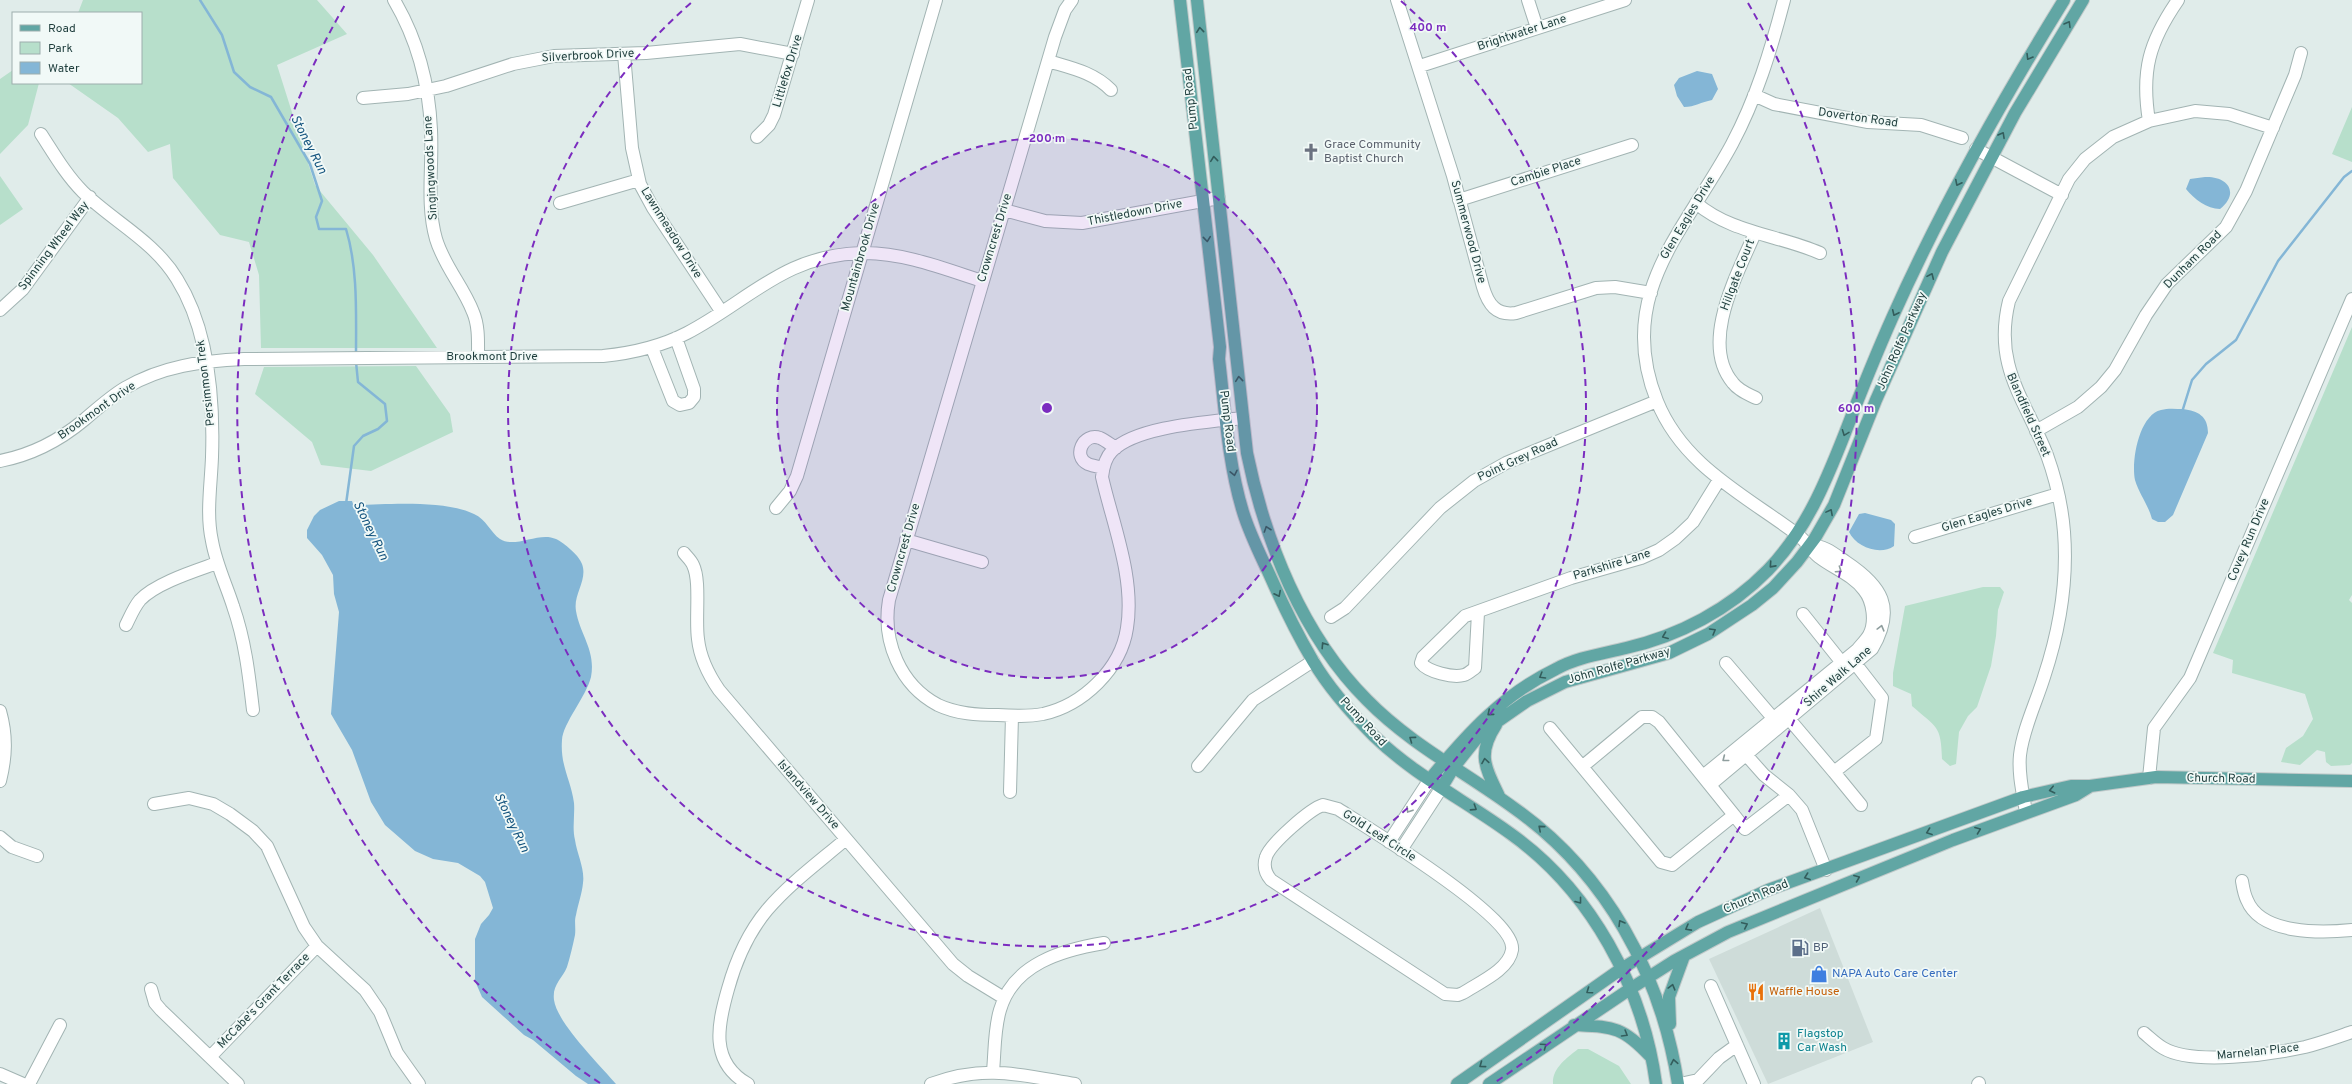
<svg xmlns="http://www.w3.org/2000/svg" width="2352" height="1084" viewBox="0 0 2352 1084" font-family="Overpass,sans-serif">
  <rect width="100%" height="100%" fill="#e0ecea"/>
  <path fill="#cedcd9" d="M1820 908 1873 1042 1768 1084 1709 959Z"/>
  <path fill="#b7dfcb" d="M83 0H317L347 34 277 65 315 185 373 255 437 348H261L259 275 249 242 220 235 173 178 170 144 148 152 118 118 68 83H141V13H78Z
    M13 70V83H39L28 125 0 154V79Z
    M2352 107V162L2332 154Z
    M0 176 23 209 0 225Z
    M2352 327V595L2349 600 2352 603V763L2350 765 2331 766 2326 762 2325 752 2317 750 2300 765 2281 762 2286 748 2303 736 2313 719 2305 694 2232 673 2233 660 2213 653Z
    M416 366 450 414 453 432 371 471 321 465 312 442 255 394 264 367Z
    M1983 587H2000L2004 592 1998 610 1996 636 1991 666 1977 707 1968 716 1959 732 1956 764 1950 766 1942 759C1941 725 1937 728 1912 706L1911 694 1893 686V673L1905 606Z
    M1578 1049H1588L1619 1066 1631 1084H1553C1552 1068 1567 1058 1578 1049Z"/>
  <path fill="#84b6d6" d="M1697 71 1712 74 1718 89 1712 100C1701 102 1695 107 1684 107L1677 96 1674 85 1679 78Z
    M2205 177C2228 176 2240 193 2220 209 2207 209 2194 199 2186 189L2190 179Z
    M2183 409C2198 411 2208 416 2208 433L2173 515 2165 522H2158L2152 519C2148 504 2139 494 2135 480 2131 461 2139 415 2161 410 2168 408 2176 409 2183 409Z
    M339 501H352L353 504 357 505C390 504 445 500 474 514 486 519 491 533 500 539 515 549 539 531 556 539 564 543 579 555 582 564 588 580 573 594 576 611 580 635 596 650 591 677 586 697 563 723 562 740 560 766 571 780 574 803 575 815 572 828 575 840 577 854 585 869 583 883 582 894 578 904 576 915 574 921 576 928 575 935 573 945 570 957 567 967 562 979 552 985 554 1000 557 1023 600 1065 616 1084H588L576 1076 533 1040 524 1035 482 997 475 981V939L481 924 489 915 493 908 485 882 480 876 458 863 433 859 415 851 385 825 371 802 352 750 331 714 339 612 334 594 333 575 322 555 307 538V530L314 516 320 510Z
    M1865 513 1891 520 1895 524 1894 546C1880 556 1856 547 1849 532L1859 514Z"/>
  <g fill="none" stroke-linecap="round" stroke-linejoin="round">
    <path stroke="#84b6d6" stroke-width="2.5" d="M200 0 222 35 234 72 250 87 271 97 310 164 322 201 316 217 319 229H346C358 268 356 314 356 355
      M2183 409 2192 380 2206 364 2236 340 2278 261 2344 177 2352 171
      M346 504 354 446 363 436 378 429 387 421 385 404 358 382 356 362"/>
    <g stroke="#a2b4b3" stroke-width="14">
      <path id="minor" d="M394 0C417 39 429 84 431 130 433 166 426 204 436 239 444 266 463 286 473 312 479 326 478 342 478 357
        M1072 0 1065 10 1055 37 889 600C882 641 900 685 938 705 957 714 978 715 997 715 1013 716 1028 717 1043 714 1083 705 1121 669 1127 628 1135 578 1113 525 1102 477 1103 468 1105 458 1112 451 1136 426 1209 422 1243 418
        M1397 0 1453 176 1483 287C1488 304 1496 316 1516 313L1596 288 1615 287 1651 293
        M1528 0 1537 28
        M624 54 632 148 640 184 653 208 721 311
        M1048 61C1071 68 1093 72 1111 90
        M1420 66 1625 0
        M1754 95 1774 104 1868 122 1921 125 1962 138
        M363 98 408 94 446 86 513 64 554 56 646 53 740 44 793 54
        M2149 121C2141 71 2149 42 2178 0
        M41 134C54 154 66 175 83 192 114 222 154 241 177 279 209 330 214 398 212 457 211 485 206 514 212 541 216 564 226 584 233 606 245 640 249 675 253 710
        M757 137 769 125 774 115 808 0
        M1976 149 2062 195
        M1459 200 1632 145
        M560 203 639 180
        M1696 203C1731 233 1779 235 1820 253
        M1004 210 1045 221 1082 223 1219 198
        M1755 233C1738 273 1699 343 1733 383 1739 391 1748 394 1756 398
        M0 310 23 289 90 197
        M652 348 673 401 680 405 689 403 694 397V389L676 338
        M2036 431 2078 407 2101 387 2115 370 2146 315 2167 284 2226 227 2246 191 2295 75 2301 53
        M0 461C31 455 60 440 84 420 97 409 110 397 125 388 162 366 202 361 244 359L603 356C633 353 660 347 687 333 750 300 784 255 862 253 902 252 945 269 982 281
        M1103 468C1099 467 1093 466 1088 464 1072 457 1083 432 1100 438 1105 440 1111 445 1116 448
        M776 508 790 491 797 476 936 0
        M1915 537 2058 494
        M906 540 982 562
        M684 553C686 556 691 560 693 565 701 581 695 619 698 639 700 658 708 674 719 690L953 964 968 976 1004 998
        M1478 613 1475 668C1472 670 1468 674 1464 675 1453 678 1428 672 1421 663L1423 657 1465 616 1571 578 1641 558 1659 550 1676 538 1693 522 1719 480
        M1803 614 1847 669
        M1331 617 1345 608 1440 508 1474 481 1506 463 1537 450 1657 401
        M126 625C130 617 134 607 140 600 156 583 195 571 217 563
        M1726 663 1779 725
        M0 711C7 736 6 757 0 781
        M1784 713 1834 772 1876 739 1882 698 1851 658
        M1550 728 1661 862 1672 865 1734 815 1659 722 1652 717H1642L1583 766
        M1740 748 1764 775 1789 795 1802 810 1826 870
        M1198 766 1253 700 1313 661
        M1834 772 1861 805
        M1703 776 1857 650C1861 645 1866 640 1869 635 1876 622 1873 601 1864 590 1853 575 1833 568 1819 557 1812 552 1807 542 1798 535 1745 495 1683 466 1657 401 1614 294 1686 230 1732 144 1756 99 1771 50 1784 0
        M2149 778 2154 728 2190 678 2352 299
        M1710 785 1872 649C1896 608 1882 586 1846 562 1833 553 1825 546 1810 545
        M1010 792 1012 716
        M154 804 189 798 213 804 230 814 253 831 267 846 304 927 317 946 365 990 380 1012 397 1053 419 1084
        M1323 805 1338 809C1368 828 1517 918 1512 950 1509 970 1478 983 1463 993L1458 995 1445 994 1271 880C1265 873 1263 866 1266 857 1270 844 1310 809 1323 805Z
        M2026 812C2023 794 2018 774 2020 755 2023 729 2036 703 2044 677 2060 629 2068 583 2064 532 2062 506 2056 480 2047 455 2025 399 1993 366 2009 301L2069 179 2085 159 2113 137 2149 121 2195 111 2229 114 2273 128
        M1734 815 1745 829 1789 795
        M0 837 12 847 37 856
        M1389 842 1430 779
        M1401 850 1442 787
        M2242 881C2243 887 2244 894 2247 900 2261 935 2322 933 2352 930
        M1711 986 1754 1084
        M151 989 155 1003 161 1010 238 1084
        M2144 1033C2150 1038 2156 1044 2163 1048 2193 1066 2272 1054 2305 1047 2321 1043 2337 1037 2352 1032
        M210 1057 317 946
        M993 1071C995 1051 994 1030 1000 1010 1013 964 1062 950 1104 943
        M0 1074 23 1084
        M29 1084 60 1025
        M748 1084C709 1062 718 1024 728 989 736 960 747 934 767 910 790 883 819 862 846 839
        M931 1084C985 1064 1021 1075 1075 1084
        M1680 1084 1698 1080 1719 1058 1737 1045
        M1978 1084 1979 1083"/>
    </g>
    <g stroke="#c0c9c9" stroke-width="14">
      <path id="major" d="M1180 0 1220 347 1219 359C1225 410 1228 463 1243 512 1250 535 1261 556 1271 578 1283 605 1297 634 1313 661 1329 688 1352 714 1374 736 1414 775 1466 801 1511 834 1591 891 1643 987 1656 1084
        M1197 0 1247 453C1265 541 1302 635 1367 700 1410 744 1465 772 1514 808 1606 873 1661 974 1678 1084
        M1496 725C1477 754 1485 767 1499 796
        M1430 779C1467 734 1502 695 1556 669 1578 657 1602 654 1626 648 1679 636 1730 609 1768 570 1806 530 1825 484 1845 433 1860 394 1876 354 1893 316 1942 206 2001 102 2064 0
        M1442 787 1454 767 1481 733 1527 701 1565 682 1669 653 1708 634 1752 605 1773 588 1797 562 1815 538 1834 505 1876 400 1942 252 2015 113 2083 0
        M1670 1024 1669 997 1684 956
        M1574 1025C1613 1027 1622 1026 1650 1056
        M1457 1084 1621 969 1698 922 1768 890 2023 797 2071 786H2090L2156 777 2352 781
        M1489 1084 1630 989 1674 961 1728 932 1953 840 2076 795 2089 787"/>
    </g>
    <use href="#minor" stroke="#fff" stroke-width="12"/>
    <use href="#major" stroke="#61a6a4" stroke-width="12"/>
  </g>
  <defs><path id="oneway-chevron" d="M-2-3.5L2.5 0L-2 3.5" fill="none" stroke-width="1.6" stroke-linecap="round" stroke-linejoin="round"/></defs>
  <g stroke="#335d5c">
    <use href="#oneway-chevron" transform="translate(2068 24) rotate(-59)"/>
    <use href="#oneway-chevron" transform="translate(1200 30) rotate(-96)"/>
    <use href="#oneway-chevron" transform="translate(2029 57) rotate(121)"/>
    <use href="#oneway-chevron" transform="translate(2002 135) rotate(-61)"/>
    <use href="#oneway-chevron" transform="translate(1214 159) rotate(-96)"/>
    <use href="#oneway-chevron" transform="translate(1958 183) rotate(117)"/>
    <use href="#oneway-chevron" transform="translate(1207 239) rotate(84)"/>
    <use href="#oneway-chevron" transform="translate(1931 276) rotate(-66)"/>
    <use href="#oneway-chevron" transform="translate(1895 313) rotate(115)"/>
    <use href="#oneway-chevron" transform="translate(1239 379) rotate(-96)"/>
    <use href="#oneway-chevron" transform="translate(1845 433) rotate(111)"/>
    <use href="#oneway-chevron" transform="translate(1234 473) rotate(78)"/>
    <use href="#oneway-chevron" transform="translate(1830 512) rotate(-62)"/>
    <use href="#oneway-chevron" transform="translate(1267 529) rotate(-109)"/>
    <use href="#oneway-chevron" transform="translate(1772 565) rotate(132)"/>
    <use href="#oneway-chevron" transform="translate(1278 594) rotate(63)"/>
    <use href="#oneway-chevron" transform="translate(1713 631) rotate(-30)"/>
    <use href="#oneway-chevron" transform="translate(1665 636) rotate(159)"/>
    <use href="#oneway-chevron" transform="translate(1324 645) rotate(-123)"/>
    <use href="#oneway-chevron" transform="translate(1542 676) rotate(149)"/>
    <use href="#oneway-chevron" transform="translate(1490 713) rotate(140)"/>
    <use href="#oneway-chevron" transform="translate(1412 739) rotate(-144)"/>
    <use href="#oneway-chevron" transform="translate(1485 761) rotate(-99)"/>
    <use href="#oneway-chevron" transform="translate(2052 790) rotate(167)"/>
    <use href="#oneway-chevron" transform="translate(1474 808) rotate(33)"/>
    <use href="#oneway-chevron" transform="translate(1541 828) rotate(-139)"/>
    <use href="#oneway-chevron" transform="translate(1978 830) rotate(-21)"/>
    <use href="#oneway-chevron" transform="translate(1929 832) rotate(160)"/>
    <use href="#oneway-chevron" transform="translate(1807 877) rotate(160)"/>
    <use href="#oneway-chevron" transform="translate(1857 878) rotate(-22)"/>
    <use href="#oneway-chevron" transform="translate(1579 901) rotate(52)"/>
    <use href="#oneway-chevron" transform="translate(1621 923) rotate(-121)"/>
    <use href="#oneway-chevron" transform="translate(1745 925) rotate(-25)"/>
    <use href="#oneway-chevron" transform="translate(1688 928) rotate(151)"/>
    <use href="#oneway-chevron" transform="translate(1672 987) rotate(-75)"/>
    <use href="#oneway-chevron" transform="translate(1589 991) rotate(145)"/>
    <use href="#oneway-chevron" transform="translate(1625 1034) rotate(31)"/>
    <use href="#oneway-chevron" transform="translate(1544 1046) rotate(-35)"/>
    <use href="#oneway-chevron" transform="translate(1674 1062) rotate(-101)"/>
    <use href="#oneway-chevron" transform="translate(1482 1065) rotate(144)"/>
  </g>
  <g stroke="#8f9e9e">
    <use href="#oneway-chevron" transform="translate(1839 570) rotate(34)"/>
    <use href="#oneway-chevron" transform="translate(1881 628) rotate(-75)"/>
    <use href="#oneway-chevron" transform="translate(1725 759) rotate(142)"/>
    <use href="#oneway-chevron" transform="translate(1409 810) rotate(122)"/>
  </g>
  <circle cx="1047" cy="408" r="270" fill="#7b2cbf" fill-opacity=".12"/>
  <g fill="none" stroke="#7b2cbf" stroke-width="2" stroke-dasharray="7 5">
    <circle cx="1047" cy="408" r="270"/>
    <path d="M1401 1A539 539 0 1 1 693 1"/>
    <path d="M600 1083A809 809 0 0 1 346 3M1748 3A809 809 0 0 1 1494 1083"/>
  </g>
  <defs>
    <g id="church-bare" transform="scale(1.38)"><path d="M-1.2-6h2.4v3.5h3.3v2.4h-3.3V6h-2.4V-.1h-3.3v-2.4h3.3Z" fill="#6b7280" stroke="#f1f9f7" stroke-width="2.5" paint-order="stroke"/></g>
    <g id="fuel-bare" transform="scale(1.38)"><path d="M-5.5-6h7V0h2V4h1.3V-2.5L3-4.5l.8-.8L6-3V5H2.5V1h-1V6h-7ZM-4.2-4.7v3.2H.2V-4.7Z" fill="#5c6f8a" stroke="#f1f9f7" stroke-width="2.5" paint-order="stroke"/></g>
    <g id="shop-bare" transform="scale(1.38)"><path d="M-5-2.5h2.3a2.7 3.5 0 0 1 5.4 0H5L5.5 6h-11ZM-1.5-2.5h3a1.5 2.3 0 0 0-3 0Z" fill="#3f7fe0" stroke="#f1f9f7" stroke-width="2.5" paint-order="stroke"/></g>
    <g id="restaurant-bare" transform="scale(1.38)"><path d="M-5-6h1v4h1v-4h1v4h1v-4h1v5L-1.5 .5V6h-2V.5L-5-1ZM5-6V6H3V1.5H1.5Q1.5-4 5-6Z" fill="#e8710a" stroke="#f1f9f7" stroke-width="2.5" paint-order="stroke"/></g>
    <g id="building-bare" transform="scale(1.38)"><path d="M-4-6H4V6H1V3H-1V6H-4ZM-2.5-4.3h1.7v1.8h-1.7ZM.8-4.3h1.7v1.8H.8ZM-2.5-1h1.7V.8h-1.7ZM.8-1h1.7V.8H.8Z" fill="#0f9aa8" stroke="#f1f9f7" stroke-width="2.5" paint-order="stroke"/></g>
  </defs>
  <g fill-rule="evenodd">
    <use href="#church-bare" x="1311" y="152"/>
    <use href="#fuel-bare" x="1800" y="948"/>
    <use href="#shop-bare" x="1819" y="974"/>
    <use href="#restaurant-bare" x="1756" y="992"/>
    <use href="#building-bare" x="1784" y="1041"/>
  </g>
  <g text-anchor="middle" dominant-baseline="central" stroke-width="3.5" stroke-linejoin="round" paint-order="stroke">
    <g font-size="12" fill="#1f3e3d" stroke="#f1f9f7">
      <text transform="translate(1522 33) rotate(-18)">Brightwater Lane</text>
      <text transform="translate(588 56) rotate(-3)">Silverbrook Drive</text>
      <text transform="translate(788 71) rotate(-73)">Littlefox Drive</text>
      <text transform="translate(1191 99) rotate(-96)">Pump Road</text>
      <text transform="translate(1858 118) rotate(8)">Doverton Road</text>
      <text transform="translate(431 168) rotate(-93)">Singingwoods Lane</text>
      <text transform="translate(1546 172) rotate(-18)">Cambie Place</text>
      <text transform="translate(1135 213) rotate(-11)">Thistledown Drive</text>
      <text transform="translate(1688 218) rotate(-59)">Glen Eagles Drive</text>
      <text transform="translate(1468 232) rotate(75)">Summerwood Drive</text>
      <text transform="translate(671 233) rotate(58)">Lawnmeadow Drive</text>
      <text transform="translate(995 238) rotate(-73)">Crowncrest Drive</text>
      <text transform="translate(54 246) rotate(-53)">Spinning Wheel Way</text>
      <text transform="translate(861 257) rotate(-74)">Mountainbrook Drive</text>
      <text transform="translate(2193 260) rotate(-45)">Dunham Road</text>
      <text transform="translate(1738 275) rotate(-69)">Hillgate Court</text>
      <text transform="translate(1902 341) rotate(-66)">John Rolfe Parkway</text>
      <text x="492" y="357">Brookmont Drive</text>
      <text transform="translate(206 383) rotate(-97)">Persimmon Trek</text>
      <text transform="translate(97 411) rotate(-35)">Brookmont Drive</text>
      <text transform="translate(2028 415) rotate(66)">Blandfield Street</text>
      <text transform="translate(1227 421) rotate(83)">Pump Road</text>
      <text transform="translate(1518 460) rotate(-25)">Point Grey Road</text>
      <text transform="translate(1987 515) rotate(-17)">Glen Eagles Drive</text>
      <text transform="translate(2249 540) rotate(-67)">Covey Run Drive</text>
      <text transform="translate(904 548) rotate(-74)">Crowncrest Drive</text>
      <text transform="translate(1612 565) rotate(-17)">Parkshire Lane</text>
      <text transform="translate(1619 666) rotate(-16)">John Rolfe Parkway</text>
      <text transform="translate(1838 677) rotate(-41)">Shire Walk Lane</text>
      <text transform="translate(1363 722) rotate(47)">Pump Road</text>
      <text transform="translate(2221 779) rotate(1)">Church Road</text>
      <text transform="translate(808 795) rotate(49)">Islandview Drive</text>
      <text transform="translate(1379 836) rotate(33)">Gold Leaf Circle</text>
      <text transform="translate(1756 897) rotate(-23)">Church Road</text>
      <text transform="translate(264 1001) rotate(-46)">McCabe's Grant Terrace</text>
      <text transform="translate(2258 1052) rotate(-6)">Marnelan Place</text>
    </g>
    <g font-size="12" fill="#5b616d" stroke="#f1f9f7" text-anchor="start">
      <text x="1324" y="145">Grace Community<tspan x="1324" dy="14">Baptist Church</tspan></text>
    </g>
    <g font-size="12" fill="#4e5e75" stroke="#f1f9f7" text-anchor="start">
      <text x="1813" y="948">BP</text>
    </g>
    <g font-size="12" fill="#366cbe" stroke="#f1f9f7" text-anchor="start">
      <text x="1832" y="974">NAPA Auto Care Center</text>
    </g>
    <g font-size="12" fill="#c56008" stroke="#f1f9f7" text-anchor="start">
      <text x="1769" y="992">Waffle House</text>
    </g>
    <g font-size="12" fill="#0d838f" stroke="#f1f9f7" text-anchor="start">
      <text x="1797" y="1034">Flagstop<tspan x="1797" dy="14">Car Wash</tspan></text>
    </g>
    <g font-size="13" font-style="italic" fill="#15557f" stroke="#f1f9f7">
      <text transform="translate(308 145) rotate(63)">Stoney Run</text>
      <text transform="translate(370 531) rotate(64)">Stoney Run</text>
      <text transform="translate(511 823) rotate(64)">Stoney Run</text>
    </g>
  </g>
  <circle cx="1047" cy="408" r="6" fill="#7b2cbf" stroke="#f1f9f7" stroke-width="2"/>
  <g font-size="12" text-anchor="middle" font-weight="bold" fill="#7b2cbf" stroke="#f1f9f7" stroke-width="3.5" stroke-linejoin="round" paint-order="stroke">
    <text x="1428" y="31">400 m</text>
    <text x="1047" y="142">200 m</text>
    <text x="1856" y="412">600 m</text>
  </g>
  <rect x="12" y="12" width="130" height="72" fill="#f1f9f7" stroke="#9daead"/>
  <rect x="20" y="25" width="20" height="6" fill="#61a6a4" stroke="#9daead"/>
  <text x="48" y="32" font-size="12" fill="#1f3e3d">Road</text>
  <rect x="20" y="42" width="20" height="12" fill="#b7dfcb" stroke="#9daead"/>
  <text x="48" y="52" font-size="12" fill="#1f3e3d">Park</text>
  <rect x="20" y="62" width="20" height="12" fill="#84b6d6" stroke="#9daead"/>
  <text x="48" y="72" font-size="12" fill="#1f3e3d">Water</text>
</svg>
